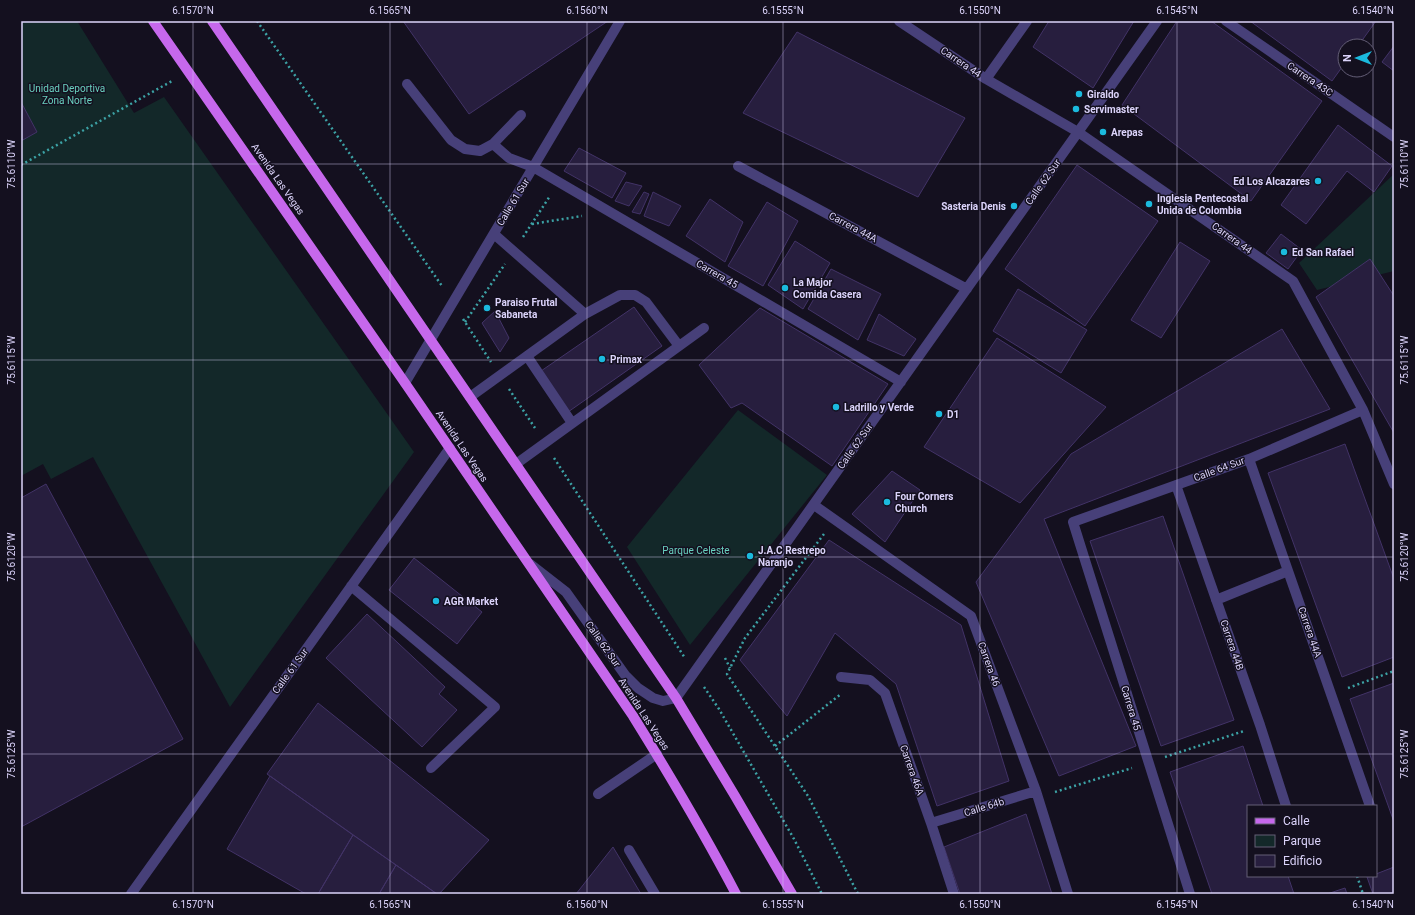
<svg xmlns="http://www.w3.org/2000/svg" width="1415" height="915" viewBox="0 0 1415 915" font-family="Roboto,sans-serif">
  <rect width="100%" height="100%" fill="#14101f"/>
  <path fill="#132829" d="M21 21H77L134 113 164 97 414 452 230 707 93 457 51 479 43 464 21 476Z
    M1394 174V271L1317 290 1299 263Z
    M738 410 827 475 690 645 627 547Z"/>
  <path fill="#271e3e" stroke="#423367" d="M403 21H608L469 114Z
    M1049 21H1134L1093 88 1033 47Z
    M1177 21H1211L1322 101 1251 201 1122 105Z
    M1250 21H1376L1358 46H1345V63L1332 81Z
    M797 32 965 118 918 197 743 113Z
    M1394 46V71L1382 62Z
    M21 102 37 132 21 141Z
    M1338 125 1392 166 1374 192 1347 171 1306 224 1281 205Z
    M579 148 626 173 612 198 564 171Z
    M1077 165 1158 221 1085 326 1005 269Z
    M626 182 642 186 629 206 615 201Z
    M644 192 649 194 640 214 632 212Z
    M653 192 681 206 669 226 644 216Z
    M710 199 743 222 725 262 686 236Z
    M767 202 798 221 763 286 728 266Z
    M1281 234 1302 250 1288 269 1266 253Z
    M795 241 830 263 803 309 768 285Z
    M1180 242 1210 261 1161 338 1131 320Z
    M1370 259 1394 296V433L1316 297Z
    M831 269 881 294 858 340 808 309Z
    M1018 289 1087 330 1061 373 993 331Z
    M634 307 662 346 568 412 541 371Z
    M760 308 888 384 832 466 742 403 731 408 699 365Z
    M495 311 509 338 500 352 482 323Z
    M879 314 916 339 904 356 867 340Z
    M1282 329 1330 409 1044 519 1136 746 1059 776 976 582 1071 454Z
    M997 338 1106 407 1020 503 924 447Z
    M1345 444 1394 579V657L1342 677 1268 473Z
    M892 471 920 490 885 542 852 514Z
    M46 484 183 739 21 827V498Z
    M1163 516 1234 720 1161 746 1090 541Z
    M829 540 961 625 1009 781 937 806 896 684 835 633 787 716 740 660Z
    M414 558 482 612 457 644 389 590Z
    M367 614 445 687 439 694 457 710 422 747 326 658Z
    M1394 683V822L1350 699Z
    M318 703 489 840 439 894H437L267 774Z
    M1243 746 1263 806H1248V876H1288L1294 894H1212L1170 772Z
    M270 776 353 835 318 894H306L227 849Z
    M1026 814 1052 894H960L944 847Z
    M353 835 396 865 379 894H318Z
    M613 847 641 894H576Z
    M396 865 437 894H379Z
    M1394 867V894H1373L1367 877 1376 876V874Z
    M1345 888 1347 894H1327Z"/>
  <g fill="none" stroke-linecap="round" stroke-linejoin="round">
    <path stroke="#3ca2a5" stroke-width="2.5" stroke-dasharray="2 3" stroke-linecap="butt" d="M257 21 442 286
      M21 165 172 81
      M532 224 582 216
      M523 237 550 196
      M463 319 491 362
      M465 322 505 264
      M509 389 535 428
      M554 458 685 658
      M824 534 745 638 727 674 808 796 858 894
      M725 658 730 668
      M704 687 719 709 794 839 822 894
      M1348 688 1394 671
      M775 746 841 694
      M1165 757 1244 731
      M1055 792 1132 768
      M1357 876 1363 894"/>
    <path stroke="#474079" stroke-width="10" d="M899 21 986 79 1078 132 1293 281 1363 410 1394 484
      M1226 21 1394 137
      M986 79 1027 21
      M407 84 451 140 465 149 480 151 493 144 521 115
      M493 144 509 158 533 167 901 382
      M738 166 967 289
      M494 234 585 314
      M527 356 572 423
      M405 383 620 21
      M470 397 585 314 620 295H635L646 302 679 346
      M1249 459 1370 806
      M516 464 704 328
      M1176 485 1260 725 1286 806
      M814 505 971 616 1036 791 1068 894
      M530 564 566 592 625 675 638 688 653 698 663 701 676 698 1157 21
      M351 586 495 707 431 768
      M1216 600 1288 571
      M841 677 870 680 885 693 931 823 954 894
      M598 794 657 754
      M931 823 1036 791
      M629 850 655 894
      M131 894 450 448
      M1190 894 1073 522 1249 459 1363 410"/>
    <path stroke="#c668ec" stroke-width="10" d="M153 21 405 383 633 716C669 774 704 833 736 894
      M212 21 676 698 735 796 792 894"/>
  </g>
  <path fill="none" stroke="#dbd3fa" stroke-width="1" stroke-opacity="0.45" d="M193 21V894M390 21V894M587 21V894M783 21V894M980 21V894M1177 21V894M1373 21V806M21 164H1394M21 360H1394M21 557H1394M21 754H1394M1373 876V894"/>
  <g fill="#1bbade" stroke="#14101f" stroke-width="1.5">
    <circle cx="1079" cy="94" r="4"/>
    <circle cx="1076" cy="109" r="4"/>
    <circle cx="1103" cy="132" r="4"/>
    <circle cx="1318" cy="181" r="4"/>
    <circle cx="1149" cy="204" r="4"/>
    <circle cx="1014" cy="206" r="4"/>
    <circle cx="1284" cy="252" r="4"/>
    <circle cx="785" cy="288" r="4"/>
    <circle cx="487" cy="308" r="4"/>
    <circle cx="602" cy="359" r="4"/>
    <circle cx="836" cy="407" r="4"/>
    <circle cx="939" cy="414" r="4"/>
    <circle cx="887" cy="502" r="4"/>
    <circle cx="750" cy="556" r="4"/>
    <circle cx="436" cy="601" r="4"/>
  </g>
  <g text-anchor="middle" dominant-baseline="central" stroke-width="3" stroke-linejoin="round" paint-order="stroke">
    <g font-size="10" fill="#dbd3fa" stroke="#14101f">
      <text transform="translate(961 62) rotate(34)">Carrera 44</text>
      <text transform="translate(1310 79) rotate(34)">Carrera 43C</text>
      <text transform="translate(278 179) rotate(55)">Avenida Las Vegas</text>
      <text transform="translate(1043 182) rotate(-55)">Calle 62 Sur</text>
      <text transform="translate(513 202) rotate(-59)">Calle 61 Sur</text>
      <text transform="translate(853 227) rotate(28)">Carrera 44A</text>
      <text transform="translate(1232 238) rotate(35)">Carrera 44</text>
      <text transform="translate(717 274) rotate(30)">Carrera 45</text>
      <text transform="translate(462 446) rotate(56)">Avenida Las Vegas</text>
      <text transform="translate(855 446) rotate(-55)">Calle 62 Sur</text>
      <text transform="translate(1219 469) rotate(-20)">Calle 64 Sur</text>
      <text transform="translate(1310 632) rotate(71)">Carrera 44A</text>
      <text transform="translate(603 644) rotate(55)">Calle 62 Sur</text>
      <text transform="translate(1232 645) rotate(71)">Carrera 44B</text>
      <text transform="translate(989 664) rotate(70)">Carrera 46</text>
      <text transform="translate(290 671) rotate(-54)">Calle 61 Sur</text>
      <text transform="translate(1131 708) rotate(73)">Carrera 45</text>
      <text transform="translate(644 714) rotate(57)">Avenida Las Vegas</text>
      <text transform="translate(912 770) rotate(70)">Carrera 46A</text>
      <text transform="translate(984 807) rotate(-17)">Calle 64b</text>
    </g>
    <g font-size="10" fill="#69d0bf" stroke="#14101f">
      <text x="67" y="88">Unidad Deportiva<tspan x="67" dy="12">Zona Norte</tspan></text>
      <text x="696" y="550">Parque Celeste</text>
    </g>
    <g font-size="10" font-weight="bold" fill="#dbd3fa" stroke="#14101f" text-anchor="start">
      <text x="1087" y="94">Giraldo</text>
      <text x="1084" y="109">Servimaster</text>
      <text x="1111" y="132">Arepas</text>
      <text x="1310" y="181" text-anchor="end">Ed Los Alcazares</text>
      <text x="1157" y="198">Inglesia Pentecostal<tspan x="1157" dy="12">Unida de Colombia</tspan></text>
      <text x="1006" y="206" text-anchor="end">Sasteria Denis</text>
      <text x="1292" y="252">Ed San Rafael</text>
      <text x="793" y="282">La Major<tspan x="793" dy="12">Comida Casera</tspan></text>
      <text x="495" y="302">Paraiso Frutal<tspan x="495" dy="12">Sabaneta</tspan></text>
      <text x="610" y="359">Primax</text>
      <text x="844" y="407">Ladrillo y Verde</text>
      <text x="947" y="414">D1</text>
      <text x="895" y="496">Four Corners<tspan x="895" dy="12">Church</tspan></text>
      <text x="758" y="550">J.A.C Restrepo<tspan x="758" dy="12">Naranjo</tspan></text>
      <text x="444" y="601">AGR Market</text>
    </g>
  </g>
  <rect width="1415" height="915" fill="none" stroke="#14101f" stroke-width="44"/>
  <rect x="1247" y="805" width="130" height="72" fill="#14101f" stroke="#645e77"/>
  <rect x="1255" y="818" width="20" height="6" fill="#c668ec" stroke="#645e77"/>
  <text x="1283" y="825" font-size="12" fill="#dbd3fa">Calle</text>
  <rect x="1255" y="835" width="20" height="12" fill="#132829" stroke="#645e77"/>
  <text x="1283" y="845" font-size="12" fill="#dbd3fa">Parque</text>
  <rect x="1255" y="855" width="20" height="12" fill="#271e3e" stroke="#645e77"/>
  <text x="1283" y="865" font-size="12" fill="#dbd3fa">Edificio</text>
  <g transform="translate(1357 58) rotate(270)"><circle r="19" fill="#14101f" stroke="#645e77"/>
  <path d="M0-3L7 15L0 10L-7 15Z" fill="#1bbade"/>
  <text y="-6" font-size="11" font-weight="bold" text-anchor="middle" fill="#dbd3fa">N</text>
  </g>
  <rect x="22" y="22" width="1371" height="871" fill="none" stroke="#dbd3fa" stroke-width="1.5"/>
  <g font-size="10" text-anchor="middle" fill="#dbd3fa">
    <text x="193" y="14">6.1570°N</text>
    <text x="390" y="14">6.1565°N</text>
    <text x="587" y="14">6.1560°N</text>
    <text x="783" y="14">6.1555°N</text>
    <text x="980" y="14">6.1550°N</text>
    <text x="1177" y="14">6.1545°N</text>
    <text x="1373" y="14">6.1540°N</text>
    <text transform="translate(1404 164) rotate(-90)" y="4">75.6110°W</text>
    <text transform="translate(11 164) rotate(-90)" y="4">75.6110°W</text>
    <text transform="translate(1404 360) rotate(-90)" y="4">75.6115°W</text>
    <text transform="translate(11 360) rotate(-90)" y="4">75.6115°W</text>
    <text transform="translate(1404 557) rotate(-90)" y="4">75.6120°W</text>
    <text transform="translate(11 557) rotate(-90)" y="4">75.6120°W</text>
    <text transform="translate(1404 754) rotate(-90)" y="4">75.6125°W</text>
    <text transform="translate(11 754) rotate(-90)" y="4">75.6125°W</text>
    <text x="193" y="908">6.1570°N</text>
    <text x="390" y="908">6.1565°N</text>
    <text x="587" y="908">6.1560°N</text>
    <text x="783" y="908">6.1555°N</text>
    <text x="980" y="908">6.1550°N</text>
    <text x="1177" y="908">6.1545°N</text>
    <text x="1373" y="908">6.1540°N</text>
  </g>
</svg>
